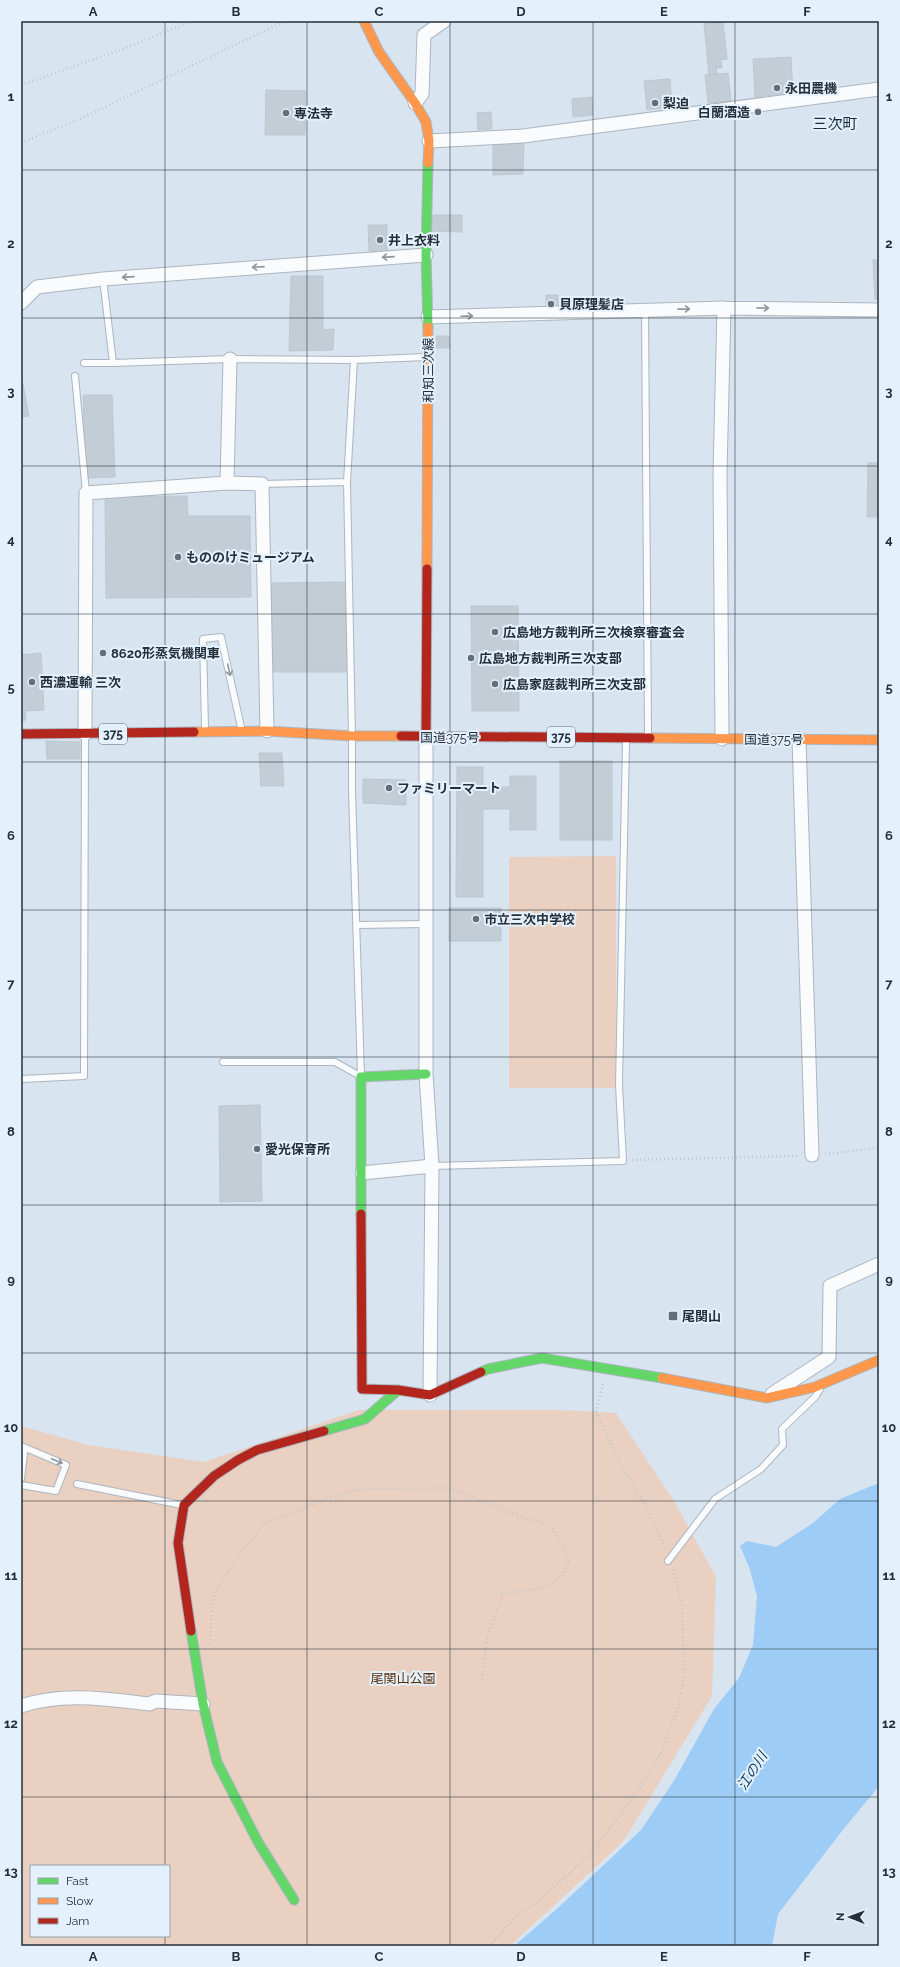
<svg xmlns="http://www.w3.org/2000/svg" width="900" height="1967" viewBox="0 0 900 1967" font-family="Raleway,'Noto Sans JP',sans-serif">
  <rect width="100%" height="100%" fill="#d8e4ef"/>
  <path fill="#e9d0c1" fill-rule="evenodd" d="M616 856V1088H509V857Z
    M359 1410H558L616 1413 674 1501 716 1577 712 1696 623 1842 510 1946H21V1426L88 1445 204 1462ZM31 1866H169V1936H31Z"/>
  <path fill="#9dccf6" d="M879 1483V1786L842 1831 778 1914 772 1946H514L559 1907 641 1830 675 1779 714 1709 739 1678 753 1645 757 1596 749 1567 740 1546 747 1541 776 1547 813 1523 840 1499Z"/>
  <path fill="#c2cdd6" stroke="#bcc7d1" d="M723 22 727 59 715 60 717 74 709 75 704 24Z
    M791 57 793 93 755 97 753 59Z
    M721 61 722 68H716V62Z
    M728 73 731 101 708 103 705 75Z
    M670 79 672 107 647 110 644 81Z
    M266 90 306 91 305 135H265Z
    M592 97 593 115 573 117 572 99Z
    M491 112 492 129 478 130 477 113Z
    M524 143 523 174 493 175V144Z
    M433 215H462V232L432 231Z
    M368 225H387V252L369 251Z
    M873 260H879V299H875Z
    M291 276H323V330L334 329 333 350 289 351Z
    M546 295H558V307H546Z
    M436 336H449L450 348H436Z
    M21 374 29 416 21 417Z
    M83 395H112L115 477 86 478Z
    M868 463H879V517H867Z
    M187 496 188 516H250L251 597 106 598 105 497Z
    M345 582 347 672H271V583Z
    M471 606H518L519 711H472Z
    M41 653 44 710 25 711 26 720 21 721V655Z
    M46 741 80 742V759H47Z
    M259 753H282L284 786H261Z
    M560 761H612V840H560Z
    M457 767H483V787H510V776H536V830H510V809H483V897H456Z
    M363 779 406 780V805L363 803Z
    M449 908H501V941H449Z
    M260 1105 262 1201 220 1202 219 1106Z"/>
  <g fill="none" stroke-linecap="round" stroke-linejoin="round">
    <g stroke="#acb6c0" stroke-width="8">
      <path id="lane" d="M103 279 113 363 230 359 354 360 426 357
        M645 310 648 734
        M354 360 347 482 352 736V792L361 1075
        M84 363H113
        M75 376 86 493
        M262 484 347 482
        M205 728 203 639 221 637 241 727
        M358 925 425 924
        M223 1062H335L360 1076
        M21 1079 84 1076 85 738
        M432 1166 623 1161 619 1085 626 742
        M21 1446 66 1465 56 1491 21 1485
        M21 1452 24 1453 21 1479
        M77 1484 182 1505
        M668 1561 715 1499 761 1469 783 1445 782 1429 816 1396 820 1389"/>
    </g>
    <g stroke="#acb6c0" stroke-width="15">
      <path id="street" d="M415 103 422 94 424 35 444 21
        M429 141 523 136 879 89
        M21 303 37 287 103 279 426 255
        M428 317 724 308 879 310
        M227 483 230 359
        M85 734 86 493 227 483 262 484 267 731
        M426 737V1074L432 1166 430 1395
        M722 739 720 472 724 308
        M799 739 812 1155
        M362 1173 432 1166
        M772 1394 829 1357 830 1286 879 1264
        M21 1706C63 1692 106 1699 149 1704L156 1701 203 1704"/>
    </g>
    <g stroke="#acb6c0" stroke-width="11">
      <path id="fast" d="M428 327 426 255 428 163
        M361 1214V1077L426 1074
        M481 1372 488 1369 542 1358 662 1378
        M324 1431 365 1419 398 1390
        M191 1631 203 1704 217 1762 258 1842 294 1900"/>
    </g>
    <g stroke="#acb6c0" stroke-width="11">
      <path id="slow" d="M364 21 379 52 415 103 426 122 429 141 428 163
        M427 569 428 327
        M194 732 267 731 352 736H401
        M650 738 879 740
        M662 1378 767 1398 815 1387 879 1360"/>
    </g>
    <g stroke="#acb6c0" stroke-width="11">
      <path id="jam" d="M21 734 194 732
        M401 736 650 738
        M426 737 427 569
        M361 1214 362 1389 398 1390 430 1395 481 1372
        M191 1631 178 1543 184 1505 214 1476 238 1460 257 1450 324 1431"/>
    </g>
    <path stroke="#c2c7ca" stroke-width="2.5" stroke-dasharray="1 3" stroke-linecap="butt" d="M21 85 123 49 192 21
      M21 143 80 119 285 21
      M825 1154 879 1148
      M632 1160 799 1156
      M603 1384 596 1411 622 1468 646 1506 665 1548
      M210 1644 212 1605 216 1591 239 1554 265 1523 327 1499 362 1489 449 1488 507 1512 552 1526 569 1561 563 1575 543 1588 502 1594 487 1639 482 1680
      M489 1946 515 1918 549 1892 592 1852 640 1788 663 1749 677 1711 684 1678 682 1605 673 1569"/>
    <use href="#lane" stroke="#f9fbfd" stroke-width="6"/>
    <use href="#street" stroke="#f9fbfd" stroke-width="13"/>
    <use href="#fast" stroke="#63d668" stroke-width="9"/>
    <use href="#slow" stroke="#ff974d" stroke-width="9"/>
    <use href="#jam" stroke="#b3261e" stroke-width="9"/>
  </g>
  <defs><path id="oneway-shaft" d="M-6 0H5M1.5-3L5.5 0L1.5 3" fill="none" stroke-width="1.6" stroke-linecap="round" stroke-linejoin="round"/></defs>
  <g stroke="#8e959b">
    <use href="#oneway-shaft" transform="translate(388 257) rotate(176)"/>
    <use href="#oneway-shaft" transform="translate(258 267) rotate(176)"/>
    <use href="#oneway-shaft" transform="translate(128 277) rotate(176)"/>
    <use href="#oneway-shaft" transform="translate(763 308) rotate(1)"/>
    <use href="#oneway-shaft" transform="translate(684 309) rotate(-1)"/>
    <use href="#oneway-shaft" transform="translate(467 316) rotate(-2)"/>
    <use href="#oneway-shaft" transform="translate(229 670) rotate(78)"/>
    <use href="#oneway-shaft" transform="translate(57 1461) rotate(23)"/>
  </g>
  <path fill="none" stroke="#242f39" stroke-width="1" stroke-opacity="0.55" d="M165 21V1866M307 21V1946M450 21V1946M593 21V1946M735 21V1946M21 170H879M21 318H879M21 466H879M21 614H879M21 762H879M21 910H879M21 1057H879M21 1205H879M21 1353H879M21 1501H879M21 1649H879M21 1797H879M165 1936V1946"/>
  <g fill="#636e79" stroke="#e4f0fb" stroke-width="1.5">
    <circle cx="777" cy="88" r="4"/>
    <circle cx="655" cy="103" r="4"/>
    <circle cx="758" cy="112" r="4"/>
    <circle cx="286" cy="113" r="4"/>
    <circle cx="380" cy="240" r="4"/>
    <circle cx="551" cy="304" r="4"/>
    <circle cx="178" cy="557" r="4"/>
    <circle cx="495" cy="632" r="4"/>
    <circle cx="103" cy="653" r="4"/>
    <circle cx="471" cy="658" r="4"/>
    <circle cx="32" cy="682" r="4"/>
    <circle cx="495" cy="684" r="4"/>
    <circle cx="389" cy="788" r="4"/>
    <circle cx="476" cy="919" r="4"/>
    <circle cx="257" cy="1149" r="4"/>
    <rect x="668" y="1311" width="10" height="10" rx="2"/>
  </g>
  <g text-anchor="middle" dominant-baseline="central" stroke-width="4" stroke-linejoin="round" paint-order="stroke">
    <g fill="#e4f0fb" stroke="#5e6973" stroke-width="1">
      <rect x="99" y="724" width="28" height="20" rx="3"/>
      <rect x="547" y="727" width="28" height="20" rx="3"/>
    </g>
    <g font-size="12" font-weight="bold" fill="#242f39">
      <text x="113" y="734">375</text>
      <text x="561" y="737">375</text>
    </g>
    <g font-size="13" font-weight="bold" fill="#242f39" stroke="#e4f0fb" text-anchor="start">
      <text x="785" y="88">永田農機</text>
      <text x="663" y="103">梨迫</text>
      <text x="750" y="112" text-anchor="end">白蘭酒造</text>
      <text x="294" y="113">専法寺</text>
      <text x="388" y="240">井上衣料</text>
      <text x="559" y="304">貝原理髪店</text>
      <text x="186" y="557">もののけミュージアム</text>
      <text x="503" y="632">広島地方裁判所三次検察審査会</text>
      <text x="111" y="653">8620形蒸気機関車</text>
      <text x="479" y="658">広島地方裁判所三次支部</text>
      <text x="40" y="682">西濃運輸 三次</text>
      <text x="503" y="684">広島家庭裁判所三次支部</text>
      <text x="397" y="788">ファミリーマート</text>
      <text x="484" y="919">市立三次中学校</text>
      <text x="265" y="1149">愛光保育所</text>
      <text x="682" y="1316">尾関山</text>
    </g>
    <g font-size="13" fill="#242f39" stroke="#e4f0fb">
      <text transform="translate(428 370) rotate(-90)">和知三次線</text>
      <text x="450" y="737">国道375号</text>
      <text x="774" y="739">国道375号</text>
    </g>
    <g font-size="13" fill="#5b2f0b" stroke="#e4f0fb">
      <text x="403" y="1678">尾関山公園</text>
    </g>
    <g font-size="14" font-style="italic" fill="#0e3c5f" stroke="#e4f0fb">
      <text transform="translate(752 1771) rotate(-57)">江の川</text>
    </g>
    <g font-size="15" fill="#152c40" stroke="#e4f0fb">
      <text x="835" y="124">三次町</text>
    </g>
  </g>
  <rect width="900" height="1967" fill="none" stroke="#e4f0fb" stroke-width="44"/>
  <rect x="30" y="1865" width="140" height="72" fill="#e4f0fb" stroke="#97a3ad"/>
  <rect x="38" y="1878" width="20" height="6" fill="#63d668" stroke="#97a3ad"/>
  <text x="66" y="1885" font-size="12" fill="#242f39">Fast</text>
  <rect x="38" y="1898" width="20" height="6" fill="#ff974d" stroke="#97a3ad"/>
  <text x="66" y="1905" font-size="12" fill="#242f39">Slow</text>
  <rect x="38" y="1918" width="20" height="6" fill="#b3261e" stroke="#97a3ad"/>
  <text x="66" y="1925" font-size="12" fill="#242f39">Jam</text>
  <g transform="translate(850 1917) rotate(271)" stroke="#e4f0fb" stroke-width="3" paint-order="stroke">
  <path d="M0-3L7 15L0 10L-7 15Z" fill="#242f39"/>
  <text y="-6" font-size="11" font-weight="bold" text-anchor="middle" fill="#242f39">N</text>
  </g>
  <rect x="22" y="22" width="856" height="1923" fill="none" stroke="#242f39" stroke-width="1.5"/>
  <g font-size="13" text-anchor="middle" font-weight="bold" fill="#242f39">
    <text x="93" y="16">A</text>
    <text x="236" y="16">B</text>
    <text x="379" y="16">C</text>
    <text x="521" y="16">D</text>
    <text x="664" y="16">E</text>
    <text x="807" y="16">F</text>
    <text x="11" y="101">1</text>
    <text x="889" y="101">1</text>
    <text x="11" y="248">2</text>
    <text x="889" y="248">2</text>
    <text x="11" y="396">3</text>
    <text x="889" y="396">3</text>
    <text x="11" y="544">4</text>
    <text x="889" y="544">4</text>
    <text x="11" y="692">5</text>
    <text x="889" y="692">5</text>
    <text x="11" y="840">6</text>
    <text x="889" y="840">6</text>
    <text x="11" y="988">7</text>
    <text x="889" y="988">7</text>
    <text x="11" y="1136">8</text>
    <text x="889" y="1136">8</text>
    <text x="11" y="1284">9</text>
    <text x="889" y="1284">9</text>
    <text x="11" y="1432">10</text>
    <text x="889" y="1432">10</text>
    <text x="11" y="1580">11</text>
    <text x="889" y="1580">11</text>
    <text x="11" y="1728">12</text>
    <text x="889" y="1728">12</text>
    <text x="11" y="1876">13</text>
    <text x="889" y="1876">13</text>
    <text x="93" y="1961">A</text>
    <text x="236" y="1961">B</text>
    <text x="379" y="1961">C</text>
    <text x="521" y="1961">D</text>
    <text x="664" y="1961">E</text>
    <text x="807" y="1961">F</text>
  </g>
</svg>
